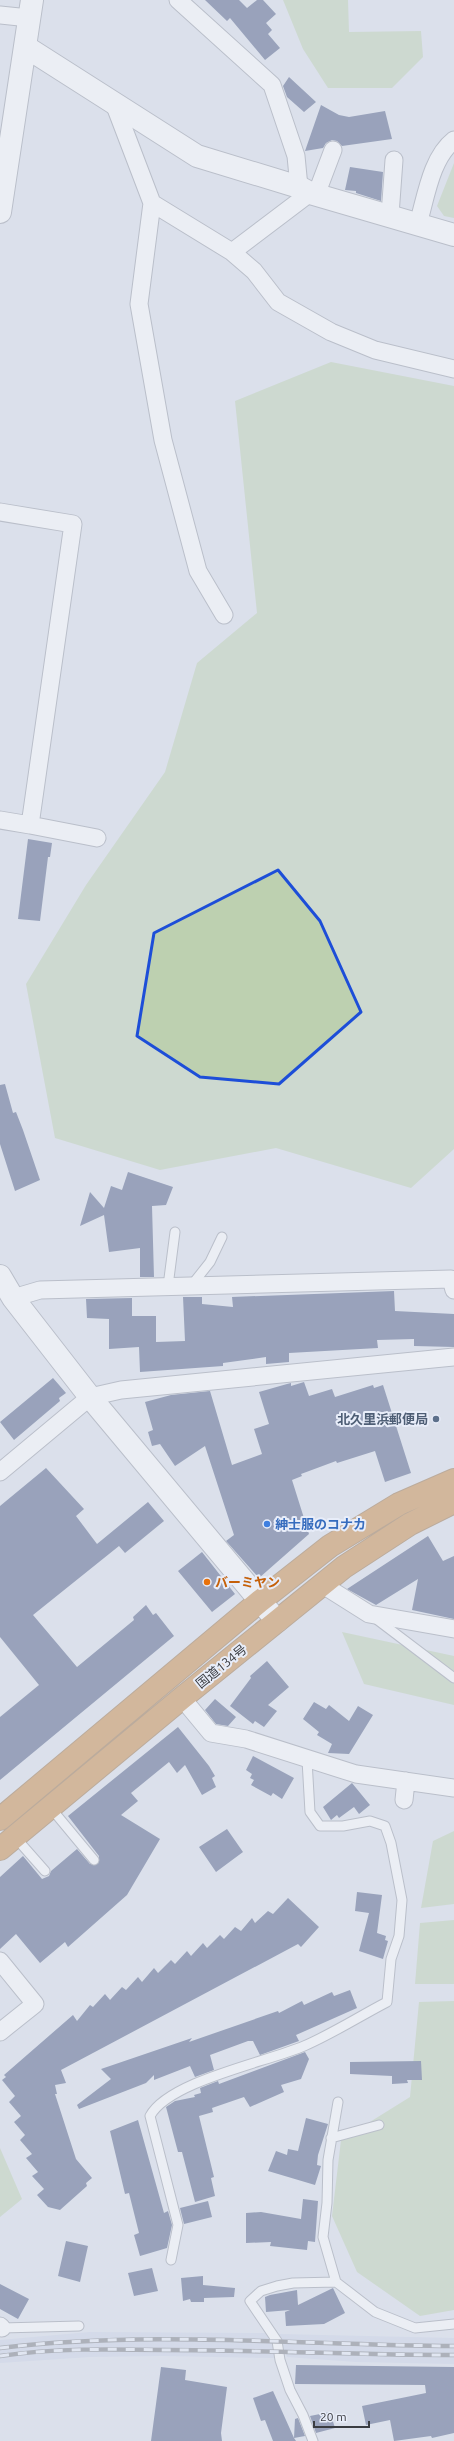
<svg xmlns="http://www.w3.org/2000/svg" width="454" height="2441" viewBox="0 0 454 2441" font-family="Ubuntu,'Noto Sans JP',sans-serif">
  <rect width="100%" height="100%" fill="#dbe0eb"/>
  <path fill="#ccd3e6" d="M90 2332 267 2333 272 2341 275 2358 162 2356 90 2357 0 2363V2340Z
    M279 2334 454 2338V2364L356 2362 287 2357Z"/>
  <path fill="#bdd0b0" d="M283 0H348L349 32 421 31 423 57 392 88H328L303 49Z
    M454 163V218L444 216 437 206Z
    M331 362 454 386V1149L411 1188 276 1148 160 1170 55 1138 26 984 86 885 165 772 197 663 257 613 235 401Z
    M342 1632 454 1656V1705L364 1684Z
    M454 1831V1904L421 1908 433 1841Z
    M454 1920V1984H415L420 1923Z
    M454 2001V2310L420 2316 357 2272 332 2216 341 2140 410 2097 419 2002Z
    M0 2148 22 2199 0 2217Z"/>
  <path fill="#495880" d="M205 0H239L247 8 257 0H263L276 14 266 23 272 30 268 34 280 48 265 60 230 18 227 21Z
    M289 77 316 102 304 112 287 97 283 86Z
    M321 105 339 115 349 117 385 111 392 139 342 146 337 141 332 140 326 143 323 148 305 151Z
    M350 167 383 172 381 201 356 193V191L345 190Z
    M28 839 52 843 50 857H48L40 921 18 919Z
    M5 1084 13 1113 16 1112 23 1130 40 1180 15 1191 0 1144V1085Z
    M128 1172 173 1187 166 1205 152 1206 154 1277H140V1248L109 1252 104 1215 80 1226 90 1192 104 1208 111 1186 122 1190Z
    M394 1291 395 1311 454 1314V1347L414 1346V1339L377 1340 378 1348 289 1353V1362L266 1364V1357L223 1363V1366L140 1372 139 1347 109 1349V1319L87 1318 86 1299 132 1298V1316H156V1342L185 1341 183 1297H202V1304L233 1307 232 1297Z
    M53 1378 66 1393 59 1398 60 1401 14 1440 0 1422Z
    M304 1382 309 1396 332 1389 335 1397 373 1385 374 1388 383 1385 411 1473 385 1482 375 1451 337 1463 336 1461 301 1474 302 1476 292 1480 309 1534 259 1578 226 1541 234 1535 205 1446 175 1466 160 1444 152 1446 148 1432 153 1430 145 1402 171 1395 210 1391 232 1465 262 1454 254 1429 269 1424 259 1392 287 1384 291 1383V1386Z
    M46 1468 84 1509 76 1516 97 1544 148 1502 164 1521 125 1553 119 1546 33 1615 77 1667 134 1620 133 1617 146 1605 153 1615 156 1613 174 1636 0 1780V1717L39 1685 0 1637V1506Z
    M428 1536 443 1561 454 1556V1619L412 1610 418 1579 376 1605 347 1589Z
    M202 1552 235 1594 212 1612 178 1571Z
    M267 1661 289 1687 268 1705 277 1711 264 1727 255 1721 253 1724 230 1706 251 1678 250 1676Z
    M215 1699 236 1717 228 1726 216 1724 205 1710Z
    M314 1702 326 1709 329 1705 349 1721 358 1706 373 1715 349 1754 328 1753 332 1744 317 1735 319 1732 303 1719Z
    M178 1727 209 1766 215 1776 212 1778 216 1787 202 1795 185 1765 177 1773 169 1762 131 1793 138 1801 121 1815 160 1839 127 1895 68 1947 65 1942 40 1963 16 1934 0 1949V1877L23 1856 42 1879 49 1876 51 1871 77 1849 90 1864H98L99 1856 68 1816Z
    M253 1756 294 1778 282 1799 273 1793 271 1796 251 1785 254 1780 250 1778 252 1774 246 1770Z
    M352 1783 370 1805 359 1814 354 1807 339 1818 337 1815 331 1820 323 1807Z
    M227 1829 243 1852 216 1872 199 1847Z
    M357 1892 382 1895 377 1933 386 1936 385 1940 388 1941 383 1959 359 1951 369 1913 355 1911Z
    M288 1898 319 1927 301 1947 298 1944 61 2070 66 2083 55 2085 57 2094H55L76 2159 92 2178 86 2183 87 2186 60 2210 48 2207 37 2195 44 2189 32 2176 38 2172 26 2158 32 2154 20 2140 25 2135 14 2122 21 2116 9 2102 15 2096 2 2080 6 2077 4 2075 73 2015 77 2021 90 2005 93 2007 105 1994 110 2000 122 1987 126 1990 138 1977 142 1982 154 1968 158 1973 171 1960 175 1964 187 1951 191 1956 203 1943 207 1948 220 1935 224 1939 235 1927 241 1931 252 1918 255 1923 268 1911 273 1914Z
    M350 1990 357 2008 296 2035 299 2041 260 2055 253 2041H248L210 2055 214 2070 195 2077 190 2066 154 2080V2075L146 2083 79 2109 77 2105 111 2079 101 2069 192 2038 189 2042 278 2011 279 2013 302 2001 304 2005 332 1992 334 1996Z
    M305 2052 309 2059 301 2079 281 2085 284 2092 250 2107 244 2097 212 2108 213 2112 199 2116 214 2177 211 2178 215 2196 195 2202 182 2152H178L166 2107 175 2101 195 2097 194 2095 201 2093 200 2088 218 2081 219 2084Z
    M421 2061 422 2080H407L408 2083 392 2084V2076L350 2074V2062Z
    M306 2118 328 2124 318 2155 317 2165 321 2166 315 2185 268 2171 276 2151 287 2155 288 2149 298 2151Z
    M138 2120 164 2213 168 2211 172 2225 167 2248 140 2256 134 2235 139 2233 129 2193 125 2194 110 2131Z
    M303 2199 318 2201 315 2242 308 2241 307 2250 270 2246 271 2242 246 2243V2213L261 2212 301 2219Z
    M208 2201 212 2217 184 2224 180 2208Z
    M66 2241 88 2246 80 2282 58 2276Z
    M152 2268 158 2291 134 2296 128 2273Z
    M203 2276V2285L235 2288 234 2297 204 2298V2302H191L190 2299 183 2301 181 2278Z
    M0 2284 29 2299 18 2319 0 2309Z
    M333 2288 345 2313 324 2324 286 2326 285 2312 290 2310 266 2312 265 2297 270 2295 297 2290 298 2305Z
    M296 2365 454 2367V2433L432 2438 431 2436 394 2441 390 2420 366 2425 362 2406 426 2393 425 2385 295 2384Z
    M161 2367 186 2370 185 2380 227 2387 221 2433 222 2441H151Z
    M273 2391 294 2438 295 2419 298 2418 305 2436 294 2438 296 2441H273L265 2420 261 2421 253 2398Z
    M330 2412 335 2428 316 2433 310 2416Z"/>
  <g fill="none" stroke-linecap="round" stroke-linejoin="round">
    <g stroke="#9397a2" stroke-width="11">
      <path id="lane" d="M168 1286 175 1232
        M191 1286 210 1262 222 1237
        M375 1618 454 1678
        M50 1807 94 1860
        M15 1837 45 1871
        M331 2138 379 2125
        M171 2260 178 2225 150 2116C169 2081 267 2062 304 2046 332 2034 360 2016 387 2002L391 1959 399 1936 402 1900 391 1843 385 1826 370 1821 343 1826H320L310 1812 307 1760
        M336 2282 323 2237 327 2203 328 2160 338 2102
        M2 2328 79 2326
        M313 2441 303 2415 290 2390 280 2360 277 2341 250 2301 261 2291 277 2286 293 2283 336 2282 375 2312 415 2328 454 2324"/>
    </g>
    <g stroke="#9397a2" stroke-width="19">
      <path id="street" d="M178 0 272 85 296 156 299 187
        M0 15 29 18
        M115 106 152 203 232 252 254 271 278 302 331 332 375 350 454 369
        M316 195 333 150
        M152 203 139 304 163 440 198 571 224 615
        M390 215 394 160
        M418 224C426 197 431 158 454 140
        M232 252 310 193
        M0 512 73 524 30 825 0 820
        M30 825 97 838
        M13 1298 40 1290 451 1279 454 1290
        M0 1472 90 1397 121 1390 454 1357
        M323 1585 369 1614 454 1629
        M182 1698 211 1733 246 1739 356 1774 454 1788
        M404 1800 406 1781
        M0 1961 35 2004 0 2032
        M0 2326 2 2328"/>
    </g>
    <g stroke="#9397a2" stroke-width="24">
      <path id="secondary" d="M26 47 197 156 299 187 310 193 454 235
        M0 212 32 0
        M0 1276 13 1298 90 1397 277 1621"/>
    </g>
    <g stroke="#966c3e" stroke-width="24">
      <path id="highway" d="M0 1819 260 1601 330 1546 399 1504 454 1480
        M0 1849 182 1698 344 1567 410 1524 454 1502"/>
    </g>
    <use href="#lane" stroke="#fff" stroke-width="9"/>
    <use href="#street" stroke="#fff" stroke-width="17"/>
    <use href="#secondary" stroke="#fff" stroke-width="22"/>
    <use href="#highway" stroke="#c8863d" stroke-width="22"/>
    <g stroke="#75787f" stroke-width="4.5">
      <path id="rail" d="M0 2348C150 2330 303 2345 454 2346
        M0 2356C55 2348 111 2349 166 2350 262 2350 358 2355 454 2355"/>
    </g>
    <use href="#rail" stroke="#e8edf9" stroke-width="3" stroke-dasharray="9" stroke-linecap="butt"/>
  </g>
  <path d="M0 0H454V2441H0ZM278 870 320 921 361 1012 279 1084 200 1077 137 1036 154 933Z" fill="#dbe0eb" fill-opacity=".55" fill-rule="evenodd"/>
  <path fill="none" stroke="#1d4ed8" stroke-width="3" stroke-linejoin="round" d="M278 870 320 921 361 1012 279 1084 200 1077 137 1036 154 933Z"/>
  <circle fill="#5c6f8a" stroke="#e8edf9" stroke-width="1.5" cx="436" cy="1419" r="4"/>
  <circle fill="#3f7fe0" stroke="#e8edf9" stroke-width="1.5" cx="267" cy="1524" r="4"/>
  <circle fill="#e8710a" stroke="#e8edf9" stroke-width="1.5" cx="207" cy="1582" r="4"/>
  <g text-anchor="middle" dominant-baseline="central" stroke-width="4" stroke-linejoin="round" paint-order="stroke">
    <g font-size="13" font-weight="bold" fill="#4e5e75" stroke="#e8edf9" text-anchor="end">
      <text x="428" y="1419">北久里浜郵便局</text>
    </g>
    <g font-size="13" font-weight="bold" fill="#366cbe" stroke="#e8edf9" text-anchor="start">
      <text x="275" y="1524">紳士服のコナカ</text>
    </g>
    <g font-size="13" font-weight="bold" fill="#c56008" stroke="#e8edf9" text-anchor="start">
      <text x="215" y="1582">バーミヤン</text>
    </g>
    <g font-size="13" fill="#3a3c41" stroke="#e8edf9">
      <text transform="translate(221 1666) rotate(-39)">国道134号</text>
    </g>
  </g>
  <path d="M314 2421v6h55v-6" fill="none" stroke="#3a3c41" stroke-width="2"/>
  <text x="320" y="2421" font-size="12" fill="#3a3c41" stroke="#e8edf9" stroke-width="3" paint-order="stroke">20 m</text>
</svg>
